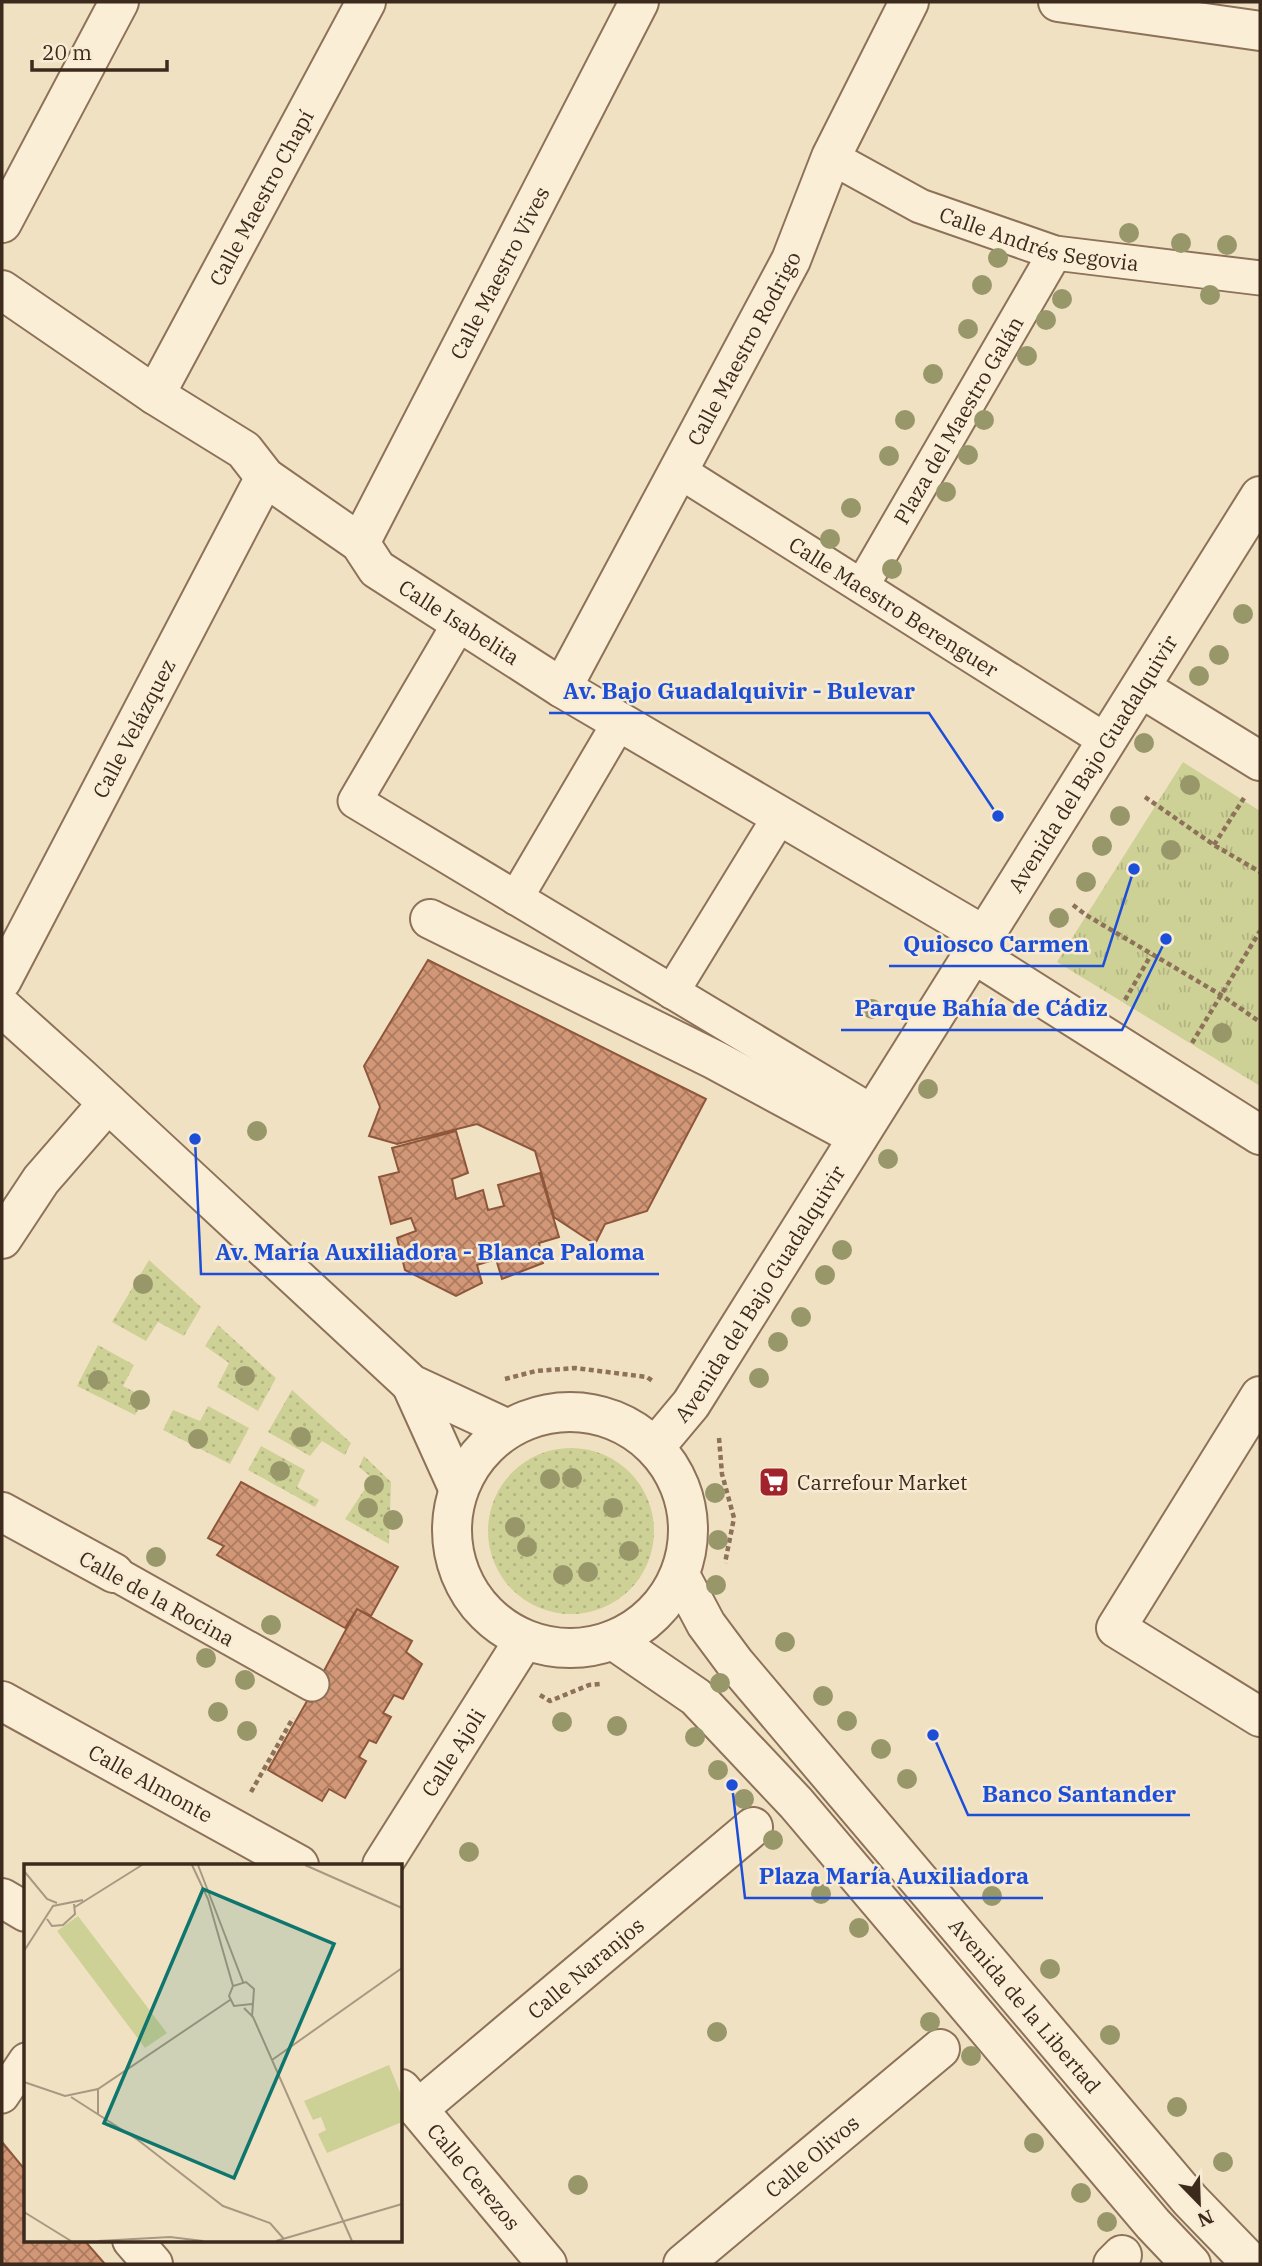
<svg xmlns="http://www.w3.org/2000/svg" width="1262" height="2266" viewBox="0 0 1262 2266" font-family="'IBM Plex Serif',serif">
  <defs>
    <pattern id="grass-dots" width="8" height="8" patternUnits="userSpaceOnUse" patternTransform="scale(1.75)"><rect width="8" height="8" fill="#cdd196"/><path d="M2 2h.1M6 6h.1" fill="none" stroke="#b1b481" stroke-width="1.8" stroke-linecap="round"/></pattern>
    <pattern id="park-tufts" width="24" height="20" patternUnits="userSpaceOnUse" patternTransform="scale(1.75)"><rect width="24" height="20" fill="#cdd196"/><path d="M3 7l-1-3M5 7V3M7 7l1-3M15 17l-1-3M17 17v-4M19 17l1-3" fill="none" stroke="#b1b481"/></pattern>
    <pattern id="building-cross-hatch" width="8" height="8" patternUnits="userSpaceOnUse" patternTransform="scale(1.75)"><rect width="8" height="8" fill="#d29776"/><path d="M0 0l8 8M0 8l8-8" fill="none" stroke="#ac7b60"/></pattern>
  </defs>
  <rect width="100%" height="100%" fill="#f1e1c3"/>
  <path fill="url(#grass-dots)" d="M149 1260 201 1307 184 1336 158 1322 146 1341 112 1322Z
    M218 1325 276 1378 258 1411 217 1387 229 1363 205 1346Z
    M98 1345 134 1365 123 1386 146 1398 135 1415 77 1386Z
    M292 1390 351 1443 345 1455 322 1441 310 1456 268 1432Z
    M208 1406 249 1428 230 1464 163 1430 173 1410 200 1421Z
    M261 1446 305 1470 297 1487 319 1500 315 1507 248 1470Z
    M488 1531a83 83 0 1 1 166 0a83 83 0 1 1-166 0Z
    M364 1456 391 1482 389 1544 345 1519 372 1478 359 1467Z"/>
  <path fill="url(#park-tufts)" d="M1183 762 1260 811V1086L1057 962Z"/>
  <path fill="url(#building-cross-hatch)" stroke="#8e573c" stroke-width="2" d="M428 960 706 1099 647 1211 605 1224 595 1244 554 1217 535 1151 477 1124 397 1144 369 1136 380 1107 364 1066Z
    M456 1131 468 1173 452 1179 456 1199 483 1190 488 1210 504 1206 498 1185 540 1173 559 1237 539 1243 543 1263 502 1279 496 1259 477 1265 482 1283 456 1296 405 1270 397 1238 416 1231 411 1218 391 1224 379 1177 399 1172 392 1148Z
    M241 1482 398 1567 371 1616 357 1609 345 1628 217 1555 224 1546 208 1538Z
    M357 1609 412 1641 406 1652 422 1664 403 1699 394 1695 383 1713 391 1717 376 1743 369 1740 359 1757 366 1761 345 1798 329 1789 322 1801 268 1770 307 1701 312 1702 321 1689 318 1682Z
    M2 2142 26 2171V2240H84L105 2264H2Z"/>
  <g fill="none" stroke-linecap="round" stroke-linejoin="round">
    <g stroke="#8d7158" stroke-width="37">
      <g id="pedestrian">
        <path id="s1" d="M831 157 920 206 1055 253 1260 278"/>
        <path id="s2" d="M679 471 1108 742"/>
        <path id="s3" d="M862 586 1055 253"/>
        <path d="M460 622 355 801 874 1113"/>
        <path d="M516 898 620 721"/>
        <path d="M672 992 780 816"/>
        <path d="M114 1573 312 1684"/>
        <path d="M2 2096 26 2060"/>
      </g>
    </g>
    <g stroke="#8d7158" stroke-width="42">
      <g id="minor">
        <path d="M2 223 119 2"/>
        <path id="s4" d="M2 290 155 395 244 450 265 477 360 543 377 569 562 688 985 936"/>
        <path id="s5" d="M155 395 366 2"/>
        <path id="s6" d="M360 543 639 2"/>
        <path id="s7" d="M562 688 791 260 831 157 909 2"/>
        <path d="M1141 688 1260 761"/>
        <path d="M430 919 715 1060 858 1137"/>
        <path d="M974 954 1260 1135"/>
        <path id="s8" d="M2 980 265 477"/>
        <path d="M1260 1396 1116 1628 1260 1717"/>
        <path d="M2 1512 114 1573"/>
        <path id="s9" d="M2 1701 299 1865"/>
        <path id="s10" d="M382 1865 524 1640"/>
        <path d="M2 1898 26 1912"/>
        <path id="s11" d="M401 2089 547 2264"/>
        <path id="s12" d="M418 2109 753 1827"/>
        <path d="M132 2240 153 2264"/>
        <path id="s13" d="M683 2264 940 2049"/>
        <path d="M1113 2264 1122 2255"/>
      </g>
    </g>
    <g stroke="#8d7158" stroke-width="42">
      <g id="tertiary">
        <path d="M1058 2 1260 31"/>
        <path d="M2 1007 81 1078 411 1384 508 1429"/>
        <path d="M2 1239 41 1180 108 1103"/>
        <path d="M411 1384 458 1488"/>
        <circle cx="570" cy="1530" r="118"/>
        <path id="s14" d="M655 1447 691 1404 1260 496"/>
        <path id="s15" d="M680 1575 706 1624 735 1663 1190 2200 1252 2264"/>
        <path d="M613 1640 696 1697 796 1803 1153 2224 1191 2264"/>
      </g>
    </g>
    <path stroke="#8d7158" stroke-width="4.5" stroke-dasharray="5 3.5" stroke-linecap="butt" d="M1145 797 1214 845 1260 872
      M1214 845 1244 798
      M1073 905 1086 915 1221 995 1260 1022
      M1125 1000 1151 955
      M1192 1043 1260 931
      M505 1379 536 1371 575 1368 647 1377 654 1382
      M719 1438 722 1474 734 1518 725 1563
      M540 1695 550 1701 589 1685 600 1684
      M251 1792 293 1718"/>
    <use href="#pedestrian" stroke="#fbeed7" stroke-width="33"/>
    <use href="#minor" stroke="#fbeed7" stroke-width="38"/>
    <use href="#tertiary" stroke="#fbeed7" stroke-width="38"/>
  </g>
  <g fill="#98976a">
    <circle cx="1129" cy="233" r="10"/>
    <circle cx="1181" cy="243" r="10"/>
    <circle cx="1227" cy="245" r="10"/>
    <circle cx="998" cy="258" r="10"/>
    <circle cx="982" cy="285" r="10"/>
    <circle cx="1210" cy="295" r="10"/>
    <circle cx="1062" cy="299" r="10"/>
    <circle cx="1046" cy="320" r="10"/>
    <circle cx="968" cy="329" r="10"/>
    <circle cx="1027" cy="356" r="10"/>
    <circle cx="933" cy="374" r="10"/>
    <circle cx="905" cy="420" r="10"/>
    <circle cx="984" cy="420" r="10"/>
    <circle cx="968" cy="455" r="10"/>
    <circle cx="889" cy="456" r="10"/>
    <circle cx="946" cy="492" r="10"/>
    <circle cx="851" cy="508" r="10"/>
    <circle cx="830" cy="539" r="10"/>
    <circle cx="892" cy="569" r="10"/>
    <circle cx="1243" cy="614" r="10"/>
    <circle cx="1219" cy="655" r="10"/>
    <circle cx="1199" cy="676" r="10"/>
    <circle cx="1144" cy="743" r="10"/>
    <circle cx="1190" cy="785" r="10"/>
    <circle cx="1120" cy="816" r="10"/>
    <circle cx="1102" cy="846" r="10"/>
    <circle cx="1171" cy="850" r="10"/>
    <circle cx="1086" cy="882" r="10"/>
    <circle cx="1059" cy="918" r="10"/>
    <circle cx="872" cy="1009" r="10"/>
    <circle cx="1222" cy="1033" r="10"/>
    <circle cx="928" cy="1089" r="10"/>
    <circle cx="257" cy="1131" r="10"/>
    <circle cx="888" cy="1159" r="10"/>
    <circle cx="842" cy="1250" r="10"/>
    <circle cx="825" cy="1275" r="10"/>
    <circle cx="143" cy="1284" r="10"/>
    <circle cx="801" cy="1317" r="10"/>
    <circle cx="778" cy="1342" r="10"/>
    <circle cx="245" cy="1376" r="10"/>
    <circle cx="759" cy="1378" r="10"/>
    <circle cx="98" cy="1380" r="10"/>
    <circle cx="140" cy="1400" r="10"/>
    <circle cx="301" cy="1437" r="10"/>
    <circle cx="198" cy="1439" r="10"/>
    <circle cx="280" cy="1471" r="10"/>
    <circle cx="572" cy="1478" r="10"/>
    <circle cx="550" cy="1479" r="10"/>
    <circle cx="374" cy="1485" r="10"/>
    <circle cx="715" cy="1493" r="10"/>
    <circle cx="368" cy="1508" r="10"/>
    <circle cx="613" cy="1508" r="10"/>
    <circle cx="393" cy="1520" r="10"/>
    <circle cx="515" cy="1527" r="10"/>
    <circle cx="718" cy="1540" r="10"/>
    <circle cx="527" cy="1547" r="10"/>
    <circle cx="629" cy="1551" r="10"/>
    <circle cx="156" cy="1557" r="10"/>
    <circle cx="588" cy="1572" r="10"/>
    <circle cx="563" cy="1575" r="10"/>
    <circle cx="716" cy="1585" r="10"/>
    <circle cx="271" cy="1625" r="10"/>
    <circle cx="785" cy="1642" r="10"/>
    <circle cx="206" cy="1658" r="10"/>
    <circle cx="245" cy="1680" r="10"/>
    <circle cx="720" cy="1683" r="10"/>
    <circle cx="823" cy="1696" r="10"/>
    <circle cx="218" cy="1712" r="10"/>
    <circle cx="847" cy="1721" r="10"/>
    <circle cx="562" cy="1722" r="10"/>
    <circle cx="617" cy="1726" r="10"/>
    <circle cx="247" cy="1731" r="10"/>
    <circle cx="695" cy="1737" r="10"/>
    <circle cx="881" cy="1749" r="10"/>
    <circle cx="718" cy="1770" r="10"/>
    <circle cx="907" cy="1779" r="10"/>
    <circle cx="744" cy="1799" r="10"/>
    <circle cx="773" cy="1840" r="10"/>
    <circle cx="469" cy="1852" r="10"/>
    <circle cx="821" cy="1894" r="10"/>
    <circle cx="992" cy="1896" r="10"/>
    <circle cx="859" cy="1928" r="10"/>
    <circle cx="1050" cy="1969" r="10"/>
    <circle cx="930" cy="2022" r="10"/>
    <circle cx="717" cy="2032" r="10"/>
    <circle cx="1110" cy="2035" r="10"/>
    <circle cx="971" cy="2056" r="10"/>
    <circle cx="1177" cy="2107" r="10"/>
    <circle cx="1034" cy="2143" r="10"/>
    <circle cx="1223" cy="2162" r="10"/>
    <circle cx="578" cy="2185" r="10"/>
    <circle cx="1081" cy="2193" r="10"/>
    <circle cx="1107" cy="2222" r="10"/>
  </g>
  <defs>
    <g id="supermarket-square" transform="scale(1.575)"><rect x="-9" y="-9" width="18" height="18" rx="4" fill="#a1232c" stroke="#f8ebd3"/><path d="M-6-5.5h2.5l.6 2H6L4.5 2H-2.5L-4.4-4H-6ZM-1.5 3.2a1.3 1.3 0 1 0 .1 0ZM3 3.2a1.3 1.3 0 1 0 .1 0Z" fill="#fff"/></g>
  </defs>
  <g fill-rule="evenodd">
    <use href="#supermarket-square" x="774" y="1482"/>
  </g>
  <g text-anchor="middle" dominant-baseline="central" stroke-width="5" stroke-linejoin="round" paint-order="stroke">
    <g font-size="21" fill="#3c2a1d" stroke="#f8ebd3">
      <text stroke="none"><textPath href="#s5" startOffset="224">Calle Maestro Chapí</textPath></text>
      <text stroke="none"><textPath href="#s1" startOffset="226">Calle Andrés Segovia</textPath></text>
      <text stroke="none"><textPath href="#s6" startOffset="304">Calle Maestro Vives</textPath></text>
      <text stroke="none"><textPath href="#s7" startOffset="385">Calle Maestro Rodrigo</textPath></text>
      <text stroke="none"><textPath href="#s3" startOffset="192">Plaza del Maestro Galán</textPath></text>
      <text stroke="none"><textPath href="#s2" startOffset="254">Calle Maestro Berenguer</textPath></text>
      <text stroke="none"><textPath href="#s4" startOffset="569">Calle Isabelita</textPath></text>
      <text stroke="none"><textPath href="#s8" startOffset="284">Calle Velázquez</textPath></text>
      <text stroke="none"><textPath href="#s14" startOffset="812">Avenida del Bajo Guadalquivir</textPath></text>
      <text stroke="none"><textPath href="#s14" startOffset="186">Avenida del Bajo Guadalquivir</textPath></text>
      <text transform="translate(157 1598) rotate(29)">Calle de la Rocina</text>
      <text stroke="none"><textPath href="#s10" startOffset="133">Calle Ajoli</textPath></text>
      <text stroke="none"><textPath href="#s9" startOffset="170">Calle Almonte</textPath></text>
      <text stroke="none"><textPath href="#s12" startOffset="219">Calle Naranjos</textPath></text>
      <text stroke="none"><textPath href="#s15" startOffset="553">Avenida de la Libertad</textPath></text>
      <text stroke="none"><textPath href="#s13" startOffset="168">Calle Olivos</textPath></text>
      <text stroke="none"><textPath href="#s11" startOffset="114">Calle Cerezos</textPath></text>
    </g>
    <g font-size="21" fill="#3c2a1d" stroke="#f8ebd3" text-anchor="start">
      <text x="797" y="1482">Carrefour Market</text>
    </g>
  </g>
  <g transform="translate(24 1864)">
    <rect width="378" height="378" fill="#f1e1c3"/>
    <path d="M54 52 143 169 121 184 33 67ZM365 201 378 233V258L303 289 294 270 302 266 297 253 289 256 280 237Z" fill="#cdd196"/>
    <path fill="none" stroke="#a99881" stroke-width="2" d="M168 1 184 35 209 122M174 1 219 118M281 1 378 44M0 7 23 35 33 39M51 43 118 1M23 55 28 62 39 61 51 50 50 40M0 87 29 42 59 36M228 140 210 142 205 132 209 122 222 118 230 125 228 153M220 144 229 153 328 377M248 196 378 104M0 218 41 232 74 225 206 136M74 225V251M47 233 114 276 199 342 246 359 260 375M0 348 47 377M74 377 146 373 179 377M252 377 378 340"/>
    <path fill="#0f766e" fill-opacity="0.15" stroke="#0f766e" stroke-width="3.5" d="M179 25 310 80 210 314 80 259Z"/>
    <rect width="378" height="378" fill="none" stroke="#3c2a1d" stroke-width="3.5"/>
  </g>
  <path fill="none" stroke="#1d4ed8" stroke-width="2.5" d="M998 816L929 713H549M1134 869L1103 966H889M1166 939L1122 1030H841M195 1139L201 1274H659M933 1735L968 1815H1190M732 1785L745 1898H1043"/>
  <g fill="#1d4ed8" stroke="#f8ebd3" stroke-width="2.5">
    <circle cx="998" cy="816" r="7"/>
    <circle cx="1134" cy="869" r="7"/>
    <circle cx="1166" cy="939" r="7"/>
    <circle cx="195" cy="1139" r="7"/>
    <circle cx="933" cy="1735" r="7"/>
    <circle cx="732" cy="1785" r="7"/>
  </g>
  <g font-size="23" text-anchor="middle" font-weight="bold" fill="#1d4ed8" stroke="#f8ebd3" stroke-width="5" stroke-linejoin="round" paint-order="stroke">
    <text x="739" y="699">Av. Bajo Guadalquivir - Bulevar</text>
    <text x="996" y="952">Quiosco Carmen</text>
    <text x="981" y="1016">Parque Bahía de Cádiz</text>
    <text x="430" y="1260">Av. María Auxiliadora - Blanca Paloma</text>
    <text x="1079" y="1802">Banco Santander</text>
    <text x="894" y="1884">Plaza María Auxiliadora</text>
  </g>
  <rect width="1262" height="2266" fill="none" stroke="#3c2a1d" stroke-width="7"/>
  <g transform="translate(1199 2203) rotate(157)" stroke="#f8ebd3" stroke-width="5" paint-order="stroke">
  <path d="M0-5L12 26L0 18L-12 26Z" fill="#3c2a1d"/>
  <text y="-10" font-size="19" font-weight="bold" text-anchor="middle" fill="#3c2a1d">N</text>
  </g>
  <path d="M32 60v10h135v-10" fill="none" stroke="#3c2a1d" stroke-width="3.5"/>
  <text x="42" y="60" font-size="21" fill="#3c2a1d" stroke="#f8ebd3" stroke-width="5" paint-order="stroke">20 m</text>
</svg>
